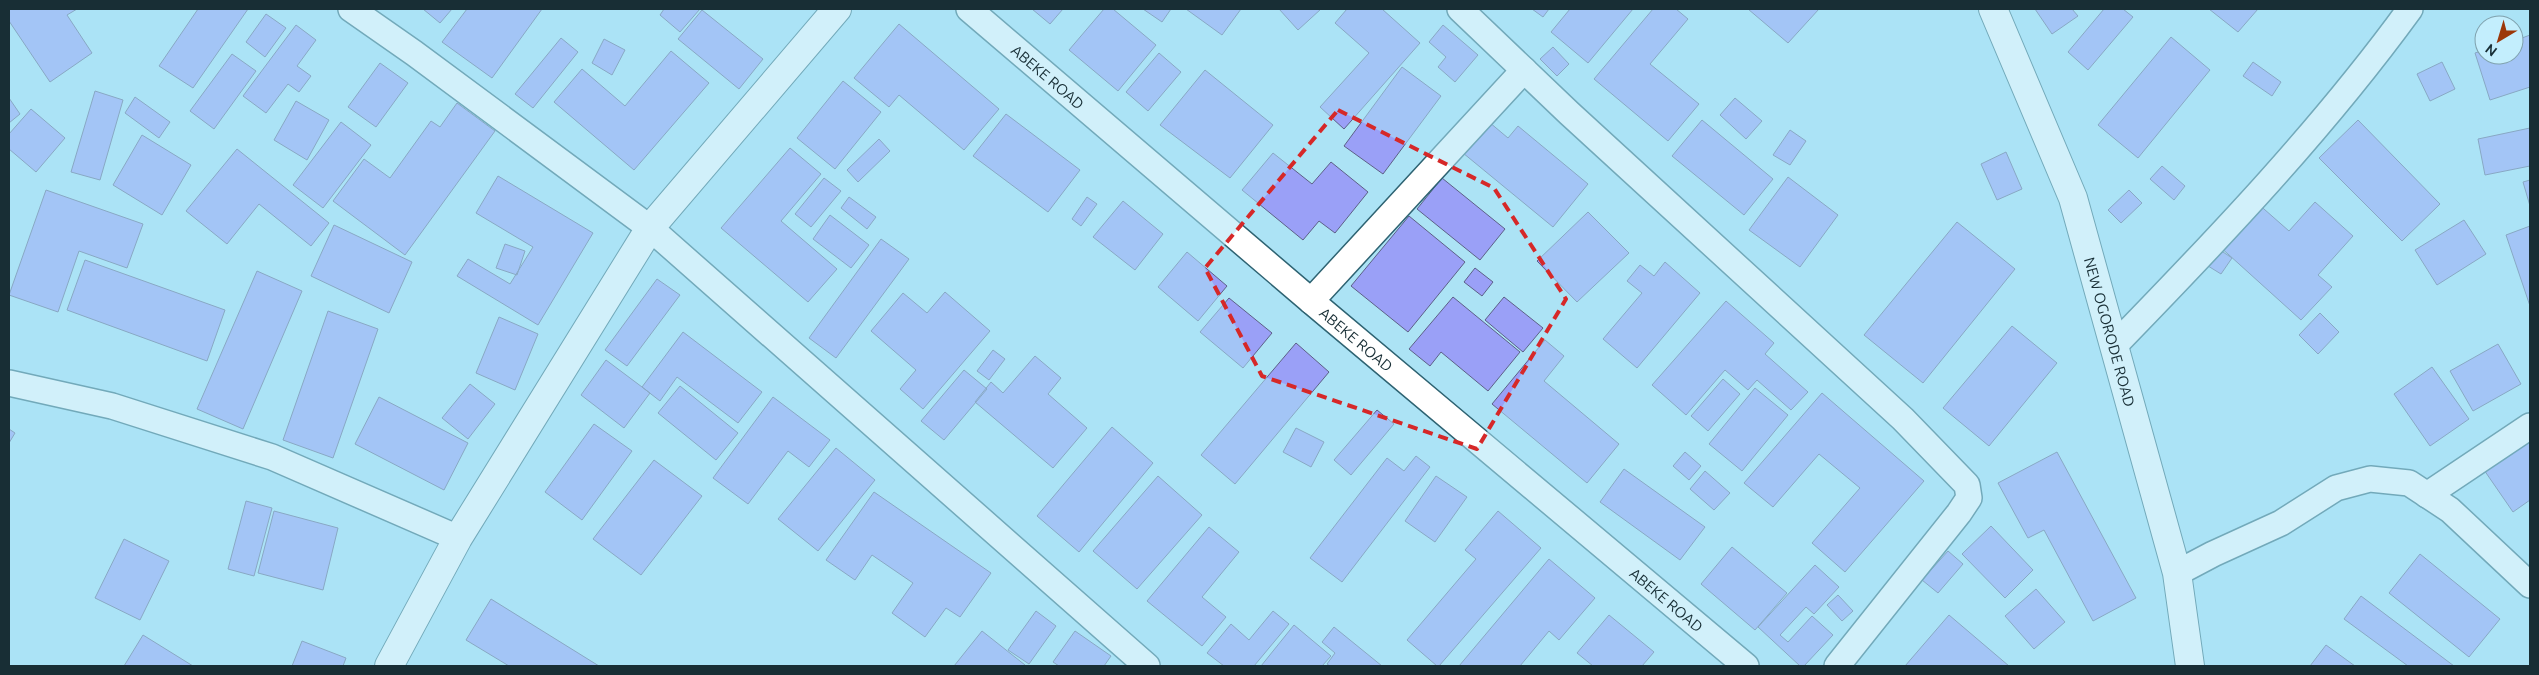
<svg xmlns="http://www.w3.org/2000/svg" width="2539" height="675" viewBox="0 0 2539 675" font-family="Ubuntu,sans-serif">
  <rect width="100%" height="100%" fill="#ace3f5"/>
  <path fill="#9aa0f7" stroke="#5d6087" d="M9 9H77L67 15 92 53 50 82 9 21Z
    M198 9H248L193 88 159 66Z
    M423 9H452L440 23Z
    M467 9H542L492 78 442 42Z
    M664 9H700L680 32 660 15Z
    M1032 9H1063L1050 24Z
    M1104 9H1113L1156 45 1118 91 1069 50Z
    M1143 9H1171L1162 22Z
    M1186 9H1241L1222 35Z
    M1279 9H1321L1298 30Z
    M1347 9H1382L1420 43 1344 129 1320 107 1369 53 1335 23Z
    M1532 9H1549L1543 17Z
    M1570 9H1633L1588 63 1551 32Z
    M1653 9H1676L1688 19 1650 64 1699 104 1668 141 1594 79Z
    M1748 9H1819L1788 43Z
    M2035 9H2072L2078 16 2052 34Z
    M2104 9H2123L2133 17 2088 70 2068 52Z
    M2209 9H2258L2238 32Z
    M702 10 763 59 739 89 678 39Z
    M266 14 286 28 265 57 246 42Z
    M899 24 999 109 964 150 899 95 889 107 854 78Z
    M296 25 316 40 297 66 311 76 299 92 288 84 266 113 243 96Z
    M1443 25 1478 55 1455 82 1438 67 1446 57 1429 42Z
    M2530 35V87L2490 100 2475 53 2484 50V55H2514V41Z
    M2171 37 2210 70 2138 158 2098 125Z
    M561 38 578 52 533 108 515 94Z
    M604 39 625 50 612 75 592 63Z
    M1553 47 1569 64 1557 76 1540 59Z
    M671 51 709 83 634 170 554 102 582 69 625 106Z
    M1159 53 1181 72 1148 111 1126 92Z
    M232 54 256 71 214 129 190 111Z
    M2253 62 2281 82 2272 96 2243 76Z
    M2442 62 2455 89 2430 101 2417 74Z
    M380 63 408 83 376 127 348 107Z
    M1402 67 1441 96 1383 174 1344 146Z
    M1205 70 1273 125 1230 178 1160 125Z
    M843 81 881 112 835 169 797 138Z
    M95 91 123 100 100 180 71 172Z
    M135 97 170 122 159 138 125 113Z
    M9 98 20 114 9 123Z
    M1735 98 1762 121 1746 139 1720 115Z
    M296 101 329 120 307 160 274 140Z
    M457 103 495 131 405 255 333 201 364 159 390 178 431 121 440 127Z
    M31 109 65 138 36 172 9 149V134Z
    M1006 114 1080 170 1048 212 973 156Z
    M1702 120 1773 179 1744 215 1672 156Z
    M2358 120 2440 204 2402 241 2319 158Z
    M341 122 371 145 323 208 293 185Z
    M1489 122 1508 138 1518 126 1588 184 1553 227 1463 153Z
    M2530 128V166L2485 175 2478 139Z
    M1790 130 1806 141 1790 165 1773 155Z
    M142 135 191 165 162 215 113 185Z
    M879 139 890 151 858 182 847 170Z
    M790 148 821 174 781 221 837 269 808 302 721 228Z
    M237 149 329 223 311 246 259 204 227 244 186 211Z
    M2006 152 2022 189 1997 200 1981 164Z
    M1273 153 1312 184 1331 162 1368 192 1335 233 1319 221 1303 240 1242 190Z
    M2162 166 2185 186 2174 200 2150 179Z
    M498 176 593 233 538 325 457 276 468 259 510 284 533 247 476 213Z
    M1788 177 1838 215 1800 267 1749 230Z
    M824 178 841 191 811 227 795 214Z
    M1442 178 1505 229 1480 260 1417 209Z
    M2530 180V206L2523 182Z
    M46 190 143 224 127 268 79 251 58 312 9 295Z
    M2129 190 2142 203 2121 223 2108 210Z
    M849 197 876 217 867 229 841 208Z
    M1087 197 1097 204 1081 226 1072 219Z
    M1123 201 1163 234 1135 270 1093 237Z
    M2256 202 2289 231 2315 202 2353 236 2318 275 2332 287 2301 320 2218 245Z
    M1588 212 1629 253 1577 302 1537 261Z
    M830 215 869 245 851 268 813 239Z
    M1409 216 1465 262 1408 332 1351 286Z
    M2464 220 2486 254 2437 285 2415 250Z
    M1957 222 2015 269 1923 383 1864 335Z
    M334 225 412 262 389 313 311 276Z
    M2530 226V306L2506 235Z
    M881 239 909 259 836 358 809 338Z
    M505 244 525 251 517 275 496 268Z
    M2211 244 2232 258 2221 274 2200 261Z
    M1187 252 1227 286 1198 321 1158 287Z
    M85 260 225 310 207 361 67 310Z
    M1665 262 1700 293 1637 368 1603 339 1642 293 1627 281 1640 265 1654 276Z
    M1475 268 1493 282 1482 296 1464 282Z
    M257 271 302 291 243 429 197 409Z
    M657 279 680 295 627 366 605 350Z
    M945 292 990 331 923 409 900 389 916 370 871 331 903 293 927 313Z
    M1453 297 1520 352 1488 391 1441 352 1430 366 1409 349Z
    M1504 297 1543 328 1523 352 1485 320Z
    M1229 298 1272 333 1243 368 1200 332Z
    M1726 301 1774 343 1765 354 1808 392 1791 410 1757 380 1748 390 1725 370 1686 415 1652 385Z
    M328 311 378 329 333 458 283 440Z
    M2320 313 2339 332 2318 354 2299 335Z
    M499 317 538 334 515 390 476 373Z
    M2012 326 2057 363 1989 446 1943 408Z
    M683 332 762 392 738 423 677 377 660 401 642 387Z
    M1545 340 1564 356 1544 381 1619 444 1587 483 1492 404Z
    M1296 343 1329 372 1235 484 1201 455Z
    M2498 344 2521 384 2473 411 2450 371Z
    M993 350 1005 359 989 380 977 371Z
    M1035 356 1061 378 1048 394 1087 428 1053 468 975 402 991 382 1003 393Z
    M606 360 650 393 624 428 581 395Z
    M2432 367 2469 419 2430 446 2394 394Z
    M964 370 987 389 944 440 921 421Z
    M1723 379 1740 394 1708 431 1691 416Z
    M470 384 495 404 468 439 442 418Z
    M680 386 738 433 716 460 658 413Z
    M1755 388 1788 415 1742 471 1709 444Z
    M1822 393 1924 481 1845 572 1812 543 1860 488 1819 454 1773 507 1744 483Z
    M379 397 468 443 444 490 355 444Z
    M773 397 830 440 809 467 788 451 748 504 713 478Z
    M1377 410 1394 424 1351 475 1334 460Z
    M594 424 632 451 582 520 545 492Z
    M1112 427 1153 463 1079 552 1037 516Z
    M1296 428 1324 442 1311 467 1283 452Z
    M9 429 15 433 9 443Z
    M2530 434V500L2513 512 2482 467Z
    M836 448 875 480 818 551 778 519Z
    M1685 452 1701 466 1689 480 1673 466Z
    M2057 452 2136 598 2093 621 2044 530 2028 538 1998 483Z
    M1416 456 1430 467 1342 582 1310 558 1387 458 1404 471Z
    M654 460 702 496 641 575 593 539Z
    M1624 469 1705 527 1680 560 1600 502Z
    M1705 471 1730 493 1714 510 1690 489Z
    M1158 476 1202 515 1137 589 1093 551Z
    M1436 476 1467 497 1435 542 1405 521Z
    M874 492 991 573 960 617 946 608 925 637 892 613 913 583 872 555 855 580 826 560Z
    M246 501 272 508 254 576 228 569Z
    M274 511 338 528 323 590 258 573Z
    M1498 511 1541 548 1439 666H1437L1407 640 1476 559 1465 550Z
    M1991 526 2033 570 2005 598 1962 554Z
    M1209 527 1239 552 1202 597 1226 617 1202 646 1147 601Z
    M124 539 169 561 140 620 95 598Z
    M1732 547 1787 593 1755 630 1701 584Z
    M1948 551 1963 564 1938 593 1922 580Z
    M2420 554 2500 619 2469 657 2389 593Z
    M1549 559 1595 598 1559 640 1549 631 1520 666H1459Z
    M1815 565 1839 587 1814 614 1806 607 1780 635 1788 642 1812 616 1833 635 1804 666H1800L1758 627Z
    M2036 589 2065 622 2034 649 2005 616Z
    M1838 595 1853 611 1842 621 1827 605Z
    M2361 596 2454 666H2408L2344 619Z
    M491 599 599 666H509L466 640Z
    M1036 611 1056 626 1029 664 1008 650Z
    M1273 611 1289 624 1254 666H1224L1207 653 1231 624 1249 640Z
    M1609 615 1654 652 1642 666H1593L1577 653Z
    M1949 615 2009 666H1905Z
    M1294 625 1331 656 1322 666H1261Z
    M1334 627 1382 666H1330L1327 664 1335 653 1322 642Z
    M982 631 1025 665 1024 666H954Z
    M1075 631 1111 656 1104 666H1059L1053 662Z
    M143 635 193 666H124Z
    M302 641 346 658 343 666H292Z
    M2326 645 2355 666H2310Z"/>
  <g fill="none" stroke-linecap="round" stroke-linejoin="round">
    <g stroke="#2e6372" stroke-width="28">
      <g id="minor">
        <path d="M351 9 414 53 650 228 1147 666"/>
        <path id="s1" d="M969 9 1311 301 1746 666"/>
        <path d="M1460 9 1569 113 1903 419 1967 485 1969 498 1959 513 1837 666"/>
        <path d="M1311 301 1524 70"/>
        <path d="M2114 346C2218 239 2322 130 2410 9"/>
        <path d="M9 383 112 406 272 457 458 538"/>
        <path d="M2427 495 2530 426"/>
        <path d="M2177 573 2213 554 2281 523 2336 488 2370 479 2409 483 2450 510 2530 585"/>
      </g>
    </g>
    <g stroke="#2e6372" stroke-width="30">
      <g id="tertiary">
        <path id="s2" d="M1993 9 2073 198 2177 573 2190 666"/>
        <path d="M389 666 458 538 650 228 837 9"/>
      </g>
    </g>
    <use href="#minor" stroke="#fff" stroke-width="25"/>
    <use href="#tertiary" stroke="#fff" stroke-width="28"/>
  </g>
  <path d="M0 0H2539V675H0ZM1338 110 1494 188 1566 299 1477 449 1262 376 1205 268Z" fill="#ace3f5" fill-opacity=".55" fill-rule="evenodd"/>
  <path fill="none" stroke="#d62828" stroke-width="4" stroke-dasharray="10 6" stroke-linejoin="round" d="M1338 110 1494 188 1566 299 1477 449 1262 376 1205 268Z"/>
  <g text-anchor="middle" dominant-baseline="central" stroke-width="4" stroke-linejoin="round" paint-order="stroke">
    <g font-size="15" fill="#182e35" stroke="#c3eefd">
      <text stroke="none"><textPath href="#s1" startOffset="104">ABEKE ROAD</textPath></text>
      <text stroke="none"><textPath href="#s2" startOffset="344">NEW OGORODE ROAD</textPath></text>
      <text stroke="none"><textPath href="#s1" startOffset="509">ABEKE ROAD</textPath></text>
      <text stroke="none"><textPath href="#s1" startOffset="914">ABEKE ROAD</textPath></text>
    </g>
  </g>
  <rect width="2539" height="675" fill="none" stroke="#182e35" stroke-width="20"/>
  <g transform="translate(2499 40) rotate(218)"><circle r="24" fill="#c3eefd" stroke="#7fa1ad"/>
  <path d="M0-4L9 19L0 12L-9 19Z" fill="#9c3709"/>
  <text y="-8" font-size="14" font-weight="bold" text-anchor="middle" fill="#182e35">N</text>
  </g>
</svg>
